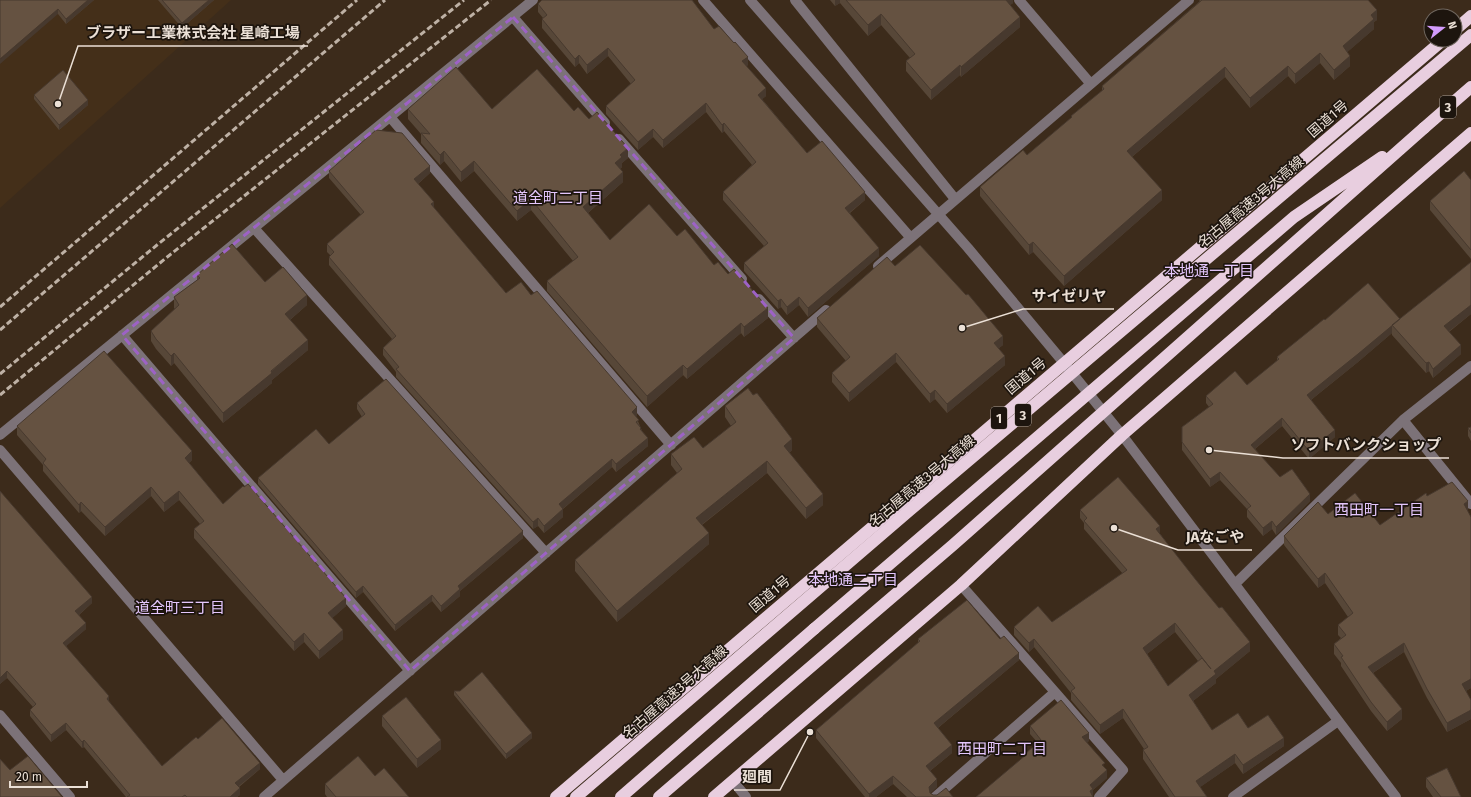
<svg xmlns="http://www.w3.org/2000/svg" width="1471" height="797" viewBox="0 0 1471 797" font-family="'Fira Sans','Noto Sans JP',sans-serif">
  <rect width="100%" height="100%" fill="#3c2b1b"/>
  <path fill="#442f19" d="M0 0H231L0 208Z"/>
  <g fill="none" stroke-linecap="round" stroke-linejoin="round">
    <path stroke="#7c7278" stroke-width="10" d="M703 0 910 237
      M750 0 968 248 1064 363 1122 435 1396 797
      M795 0 955 199
      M1019 0 1090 83
      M513 17 605 123
      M390 117 671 445
      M619 139 742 279
      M254 228 546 553
      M878 266 1189 0
      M759 299 794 338
      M122 335 410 671
      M1403 420 1471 504
      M0 435 533 0
      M0 450 283 780
      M1235 584 1403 420 1471 366
      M1055 692 1123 770 1099 797
      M0 715 70 797
      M733 781 746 797
      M264 797 826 310
      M935 797 1055 692 961 585
      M1233 797 1338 721"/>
    <path stroke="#e8cedf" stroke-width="12" d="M1455 30 1471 16
      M1424 128 1471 87
      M556 797C851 544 1148 293 1443 40
      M621 797 814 629
      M714 797 961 585 1122 435 1471 133"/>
    <path stroke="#beb1a5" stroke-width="3" stroke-dasharray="6 3" stroke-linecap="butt" d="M0 307 357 0
      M0 330 385 0
      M0 374 157 245 464 0
      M0 395 166 258 491 0"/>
    <path stroke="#e8cedf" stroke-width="12" d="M814 629 1294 217 1382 157
      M576 797 910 510 1471 35
      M659 797 953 545 1424 128"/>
  </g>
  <path fill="#574738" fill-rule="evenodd" d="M0 0H94L66 24 58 14Z
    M158 0H214L182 28Z
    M830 0H1013V3L1010 5 1020 27 961 77 960 75 931 100 906 71V61L910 58 881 25 868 36 840 3 835 6Z
    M1199 0H1368L1377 20 1374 22V29L1347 52 1350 66 1334 80 1320 63 1295 84 1288 76 1250 108 1225 77 1132 157 1162 200 1064 286 1033 252 1029 255 980 196V187L1027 155 1071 118V116L1102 91V86L1200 1Z
    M538 4 714 29 748 65 746 66 766 96 762 99 807 153 865 200 850 213 879 256 808 317 799 305 787 315 781 307 778 309 744 271V263L764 246 723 200V192L752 165 724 131 722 133 706 112 663 148 653 137 638 150 606 114V106L631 84 608 56 587 74 579 63 575 67 542 28V19L543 18 538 12Z
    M34 95 88 105 59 130 34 99Z
    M408 109 574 111 589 119 628 158 622 163V167L620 169 623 182 588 213 610 240 677 236 714 265 768 318 744 337 741 333 687 379 683 375 647 407 547 291V281L573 261 531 210 517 221 474 171 461 182 444 161 440 165 421 143V134L408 119Z
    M329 171 430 173 418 184 434 208 506 293 531 295 637 415 636 416 648 446 616 472 612 467 563 509V517L544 533 538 526 533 529 396 377V372L383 355V348L392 339 329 265V257L331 256 327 252V244L361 215 329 178Z
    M1471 180V259L1430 210V201Z
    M1471 262V314L1449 332 1461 354 1433 378 1429 371 1426 373 1392 335V333L1358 362 1311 400 1335 437 1309 459 1282 426 1255 449 1280 477 1310 501 1276 535 1272 529 1263 536 1247 517V509L1220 480 1210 487 1182 450V427L1209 407 1206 403V396L1247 385 1277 361V357L1325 320 1400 319Z
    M895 266 1003 345 999 348 1005 365 947 413 935 399 930 403 896 362 849 402 832 382V373L846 361 817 327V318Z
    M197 275 265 282 307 305 290 320 308 350 272 380V383L223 423 174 363 171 366 156 349 151 341V331L175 309 174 308V297L197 280Z
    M357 403 523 538 460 591V596L441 612 432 601 395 631 363 592 356 598 258 484V478L329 444 362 417 357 409Z
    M725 406 792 450 789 453 823 505 806 519 767 473 702 525 709 544 617 622 575 571V560L677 473 671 465V454L703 448 731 426 725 417Z
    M17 426 192 460 189 463 223 504 346 606 332 618 343 639 319 659 304 642 294 651 194 538V529L200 524 179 500 164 512 151 496 105 536 81 511 79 513 43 471V465L17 435Z
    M1471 427V441L1468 436V428Z
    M0 491 92 603 79 615 86 629 66 646 109 702 162 766 198 739 260 769 239 787 240 795 237 797H126L84 747 82 748 66 730 51 742 30 716V710L33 707 7 678 0 684Z
    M1427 496 1468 511 1471 688 1466 691 1471 700V719L1447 732 1427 698 1404 652 1373 673 1402 719 1387 731 1371 711 1341 666V663L1334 654V644L1341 638 1338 635V625L1348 617 1325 583 1318 588 1284 545V536L1328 514 1380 525Z
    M1080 510 1160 534 1250 651 1216 679V683L1193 701 1212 730 1248 728 1284 746 1243 774 1235 763 1200 787 1207 797H1169L1143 759V750L1144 749 1123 718 1100 734 1071 700V693L1034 647 1029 652 1014 635V627L1052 622 1123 574 1084 529V523L1080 518ZM1175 632 1198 661 1168 686 1147 654Z
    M918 639 1019 660 938 728 952 753 930 771 937 787 930 793 933 795 953 797H907L893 784 876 797H865L816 738V730L918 643Z
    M454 691 532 738 506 759 454 695Z
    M382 716 441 749 417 768 382 726Z
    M1030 726 1089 741 1087 742 1105 768 1107 778 1093 790V796L1026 755V753L1038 743 1030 734Z
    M375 776 409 797H327L325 794V784Z
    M1426 778 1461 797H1433L1426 787Z"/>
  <path fill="#47392e" d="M88 0H94L66 24V19Z
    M209 0H214L182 28V23Z
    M835 0H840V3L835 6Z
    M1005 0H1013V3L1005 9Z
    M58 9V14L0 64V59Z
    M1377 10V20L1374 22V29L1343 56V46L1371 15Z
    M881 14V25L868 36V25Z
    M1020 17V27L961 77V67Z
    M608 48V56L587 74V65Z
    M1320 53V63L1295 84V74Z
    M579 55V63L575 67V59Z
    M1350 56V66L1334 80V70Z
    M748 57V65L742 70V61Z
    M960 65V75L931 100V90Z
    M1288 66V76L1250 108V98Z
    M1225 67V77L1127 161V151Z
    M766 88V96L758 103V95Z
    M88 100V105L59 130V125Z
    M706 103V112L663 148V140Z
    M724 123V131L722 133V125Z
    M653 129V137L638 150V142Z
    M628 148V158L622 163V167L615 173V163L620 155Z
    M444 151V161L440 165V155Z
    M474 161V171L461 182V172Z
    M430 166V173L414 187V179Z
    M623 172V182L583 217V207Z
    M1162 190V200L1064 286V276Z
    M865 192V200L845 216V208Z
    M531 199V210L517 221V211Z
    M434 202V209L431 204Z
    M1033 242V252L1029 255V245Z
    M879 248V256L808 317V308Z
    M307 295V305L285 324V314Z
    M799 297V305L787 315V307Z
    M781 299V307L778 309V301Z
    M1471 305V314L1444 335V326Z
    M768 308V318L744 337V327Z
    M741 323V333L687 379V369Z
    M1392 325V333L1358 362 1307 403V395Z
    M1003 336V345L994 352V343Z
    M308 340V350L272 380V383L223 423V413Z
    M1461 345V354L1433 378V369Z
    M174 353V363L171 366V356Z
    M896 353V362L849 402V393Z
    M1005 356V365L947 413V404Z
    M1429 362V371L1426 373V363Z
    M683 365V375L647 407V396Z
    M935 390V399L930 403V394Z
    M637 407V415L632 419V412Z
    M1282 418V426L1251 452V445Z
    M1335 430V437L1309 459V451Z
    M648 438V446L616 472V464Z
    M792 439V450L784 457V446Z
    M192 451V460L185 466V458Z
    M612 459V467L559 512V504Z
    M767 461V473L696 529V518Z
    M1220 472V480L1210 487V479Z
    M151 487V496L105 536V527Z
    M179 491V500L164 512V503Z
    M823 494V505L806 519V508Z
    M1310 494V501L1276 535V527Z
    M1468 501V511L1464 513V504Z
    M81 502V511L79 513V505Z
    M563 509V517L544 533V526Z
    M538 518V526L533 529V522Z
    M1272 521V529L1263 536V528Z
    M1160 526V534L1156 529Z
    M523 531V538L460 591V596L441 612V606L458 586Z
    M709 533V544L617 622V611Z
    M1325 573V583L1318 588V579Z
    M363 586V592L356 598V592Z
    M432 595V601L395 631V625Z
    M92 597V603L75 618V611Z
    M346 598V606L328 622V613Z
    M86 623V629L63 649V643Z
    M1175 623V632L1143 657V648Z
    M343 630V639L319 659V651Z
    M304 633V642L294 651V642Z
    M1034 639V647L1029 652V643Z
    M1250 642V651L1216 679V683L1189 704V695L1214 671Z
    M1404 643V652L1368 676V667Z
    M1019 653V660L934 731V723Z
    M7 671V678L0 684V678Z
    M1471 679V688L1462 693V684Z
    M109 696V703L107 699Z
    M1123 709V718L1100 734V725Z
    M1402 709V719L1387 731V722Z
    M1471 710V719L1447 732V723Z
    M66 723V730L51 742V735Z
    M532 733V738L506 759V754Z
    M1089 733V741L1082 745V737Z
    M1284 738V746L1243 774V765Z
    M84 740V747L82 748V742Z
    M441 740V749L417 768V759Z
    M952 745V753L926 774V766Z
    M1235 754V763L1196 790V781Z
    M260 763V769L235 789V783Z
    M1107 770V778L1093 790V797H1090V785Z
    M893 776V784L876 797H869V794Z
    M937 779V787L929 795V787Z
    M240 788V795L237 797H230Z"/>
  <path fill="#655241" stroke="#47392e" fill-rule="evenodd" d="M0 0H88L66 19 58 9 0 59Z
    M162 0H209L182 23Z
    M542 0H692L714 29 719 26 734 43 735 42 748 57 742 61 766 88 758 95 807 153 822 141 865 192 845 208 879 248 808 308 799 297 787 307 781 299 778 301 744 263 768 243 723 192 756 162 724 123 722 125 706 103 663 140 653 129 638 142 606 106 635 80 608 48 587 65 579 55 575 59 542 19 547 15 538 4Z
    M846 0H1006L1020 17 961 67 960 65 931 90 906 61 915 54 881 14 868 25Z
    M1202 0H1368L1377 10 1371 15 1374 19 1343 46 1350 56 1334 70 1320 53 1295 74 1288 66 1250 98 1225 67 1127 151 1162 190 1064 276 1033 242 1029 245 980 187 1023 150 1027 155 1072 117 1071 116 1104 89 1102 86Z
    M456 67 492 109 537 69 574 111 578 107 589 119 597 112 628 148 620 155 622 157 615 163 623 172 583 207 610 240 649 204 677 236 685 229 714 265 718 262 728 274 734 269 768 308 744 327 741 323 687 369 683 365 647 396 547 281 578 257 531 199 517 211 474 161 461 172 444 151 440 155 421 133 430 134 408 109Z
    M63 70 88 100 59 125 34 95Z
    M376 130 402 133 430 166 414 179 434 202 431 204 506 293 521 282 531 295 537 291 637 407 632 412 639 420 636 422 641 428 640 429 648 438 616 464 612 459 559 504 563 509 544 526 538 518 533 522 396 369 399 367 383 348 396 336 329 257 334 252 327 244 364 212 329 171Z
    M1464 171 1471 180V250L1430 201Z
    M232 244 265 282 283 267 307 295 285 314 308 340 271 371 272 373 223 413 174 353 171 356 156 339 151 331 179 305 174 297 200 278 197 275Z
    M920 245 966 295 968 294 1003 336 994 343 1005 356 947 404 935 390 930 394 896 353 849 393 832 373 850 357 817 318 887 257 895 266Z
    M1471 262V305L1444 326 1461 345 1433 369 1429 362 1426 363 1392 325Z
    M1368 283 1400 319 1358 354 1307 395 1335 430 1309 451 1282 418 1251 445 1280 477 1292 469 1310 494 1276 527 1272 521 1263 528 1247 509 1251 506 1220 472 1210 479 1182 442V427L1213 404 1206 396 1235 371 1247 385 1279 359 1277 357 1324 319 1325 320Z
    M104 351 192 451 185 458 223 504 243 486 244 487 248 484 346 598 328 613 343 630 319 651 304 633 294 642 194 529 204 521 179 491 164 503 151 487 105 527 81 502 79 505 43 463 46 459 17 426Z
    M386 379 523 531 458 586 460 589 441 606 432 595 395 625 363 586 356 592 258 478 316 429 329 444 365 414 357 403Z
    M748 388 753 395 757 393 792 439 784 446 823 494 806 508 767 461 696 518 709 533 617 611 575 560 682 469 671 454 694 437 703 448 736 422 725 406Z
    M1471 427V433L1468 428Z
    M1118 477 1160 526 1156 529 1196 580 1219 608 1222 607 1250 642 1214 671 1216 674 1189 695 1212 730 1238 713 1248 728 1268 715 1284 738 1243 765 1235 754 1196 781 1207 797H1175L1143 750 1148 747 1123 709 1100 725 1071 691 1075 688 1034 639 1029 643 1014 627 1038 606 1052 622 1127 570 1084 521 1087 518 1080 510ZM1175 623 1211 669 1202 658 1168 686 1143 648Z
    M1452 482 1468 501 1464 504 1471 517V679L1462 684 1471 700V710L1447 723 1427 689 1404 643 1368 667 1402 709 1387 722 1371 702 1341 657 1343 656 1334 644 1346 635 1338 625 1353 613 1325 573 1318 579 1284 536 1318 502 1328 514 1355 493 1380 525 1426 493 1427 496Z
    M0 491 92 597 75 611 86 623 63 643 109 696 107 699 162 766 196 737 198 739 222 718 260 763 235 783 240 788 230 797H187L185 795 182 797H127L130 795 84 740 82 742 66 723 51 735 30 710 36 704 7 671 0 678Z
    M967 600 1000 639 1004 636 1019 653 934 723 952 745 926 766 937 779 929 787 930 793 933 795H937L946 788 953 797H916L893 776 869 794 816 730 920 641 918 639Z
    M482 672 532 733 506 754 454 691H460Z
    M406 697 441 740 417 759 382 716Z
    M1061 700 1089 733 1082 737 1105 763 1102 765 1107 770 1090 785 1093 789 1090 791 1093 797H976L1027 754 1026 753 1041 740 1030 726Z
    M28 756 62 797H0V759L10 770Z
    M358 756 375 776 384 768 409 797H336L325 784Z
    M1447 768 1461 797H1441L1426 778Z"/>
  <path fill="none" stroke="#9d62c6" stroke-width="3" stroke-dasharray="8 5" stroke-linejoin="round" d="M513 17 794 338 410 671 122 335Z"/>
  <g text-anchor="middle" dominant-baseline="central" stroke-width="3.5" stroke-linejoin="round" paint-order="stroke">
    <g fill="#1d150e" stroke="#ada39a" stroke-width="1">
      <rect x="1440" y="96" width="16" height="22" rx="3"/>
      <rect x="1015" y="404" width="16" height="22" rx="3"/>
      <rect x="991" y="407" width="16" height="22" rx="3"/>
    </g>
    <g font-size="13" font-weight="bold" fill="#ebe0d6">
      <text x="1448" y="107">3</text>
      <text x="1023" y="415">3</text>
      <text x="999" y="418">1</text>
    </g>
    <g font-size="14" fill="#ebe0d6" stroke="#1d150e">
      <text transform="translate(1328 119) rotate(-41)">国道1号</text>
      <text transform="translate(1251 202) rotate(-40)">名古屋高速3号大高線</text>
      <text transform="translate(1026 376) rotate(-40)">国道1号</text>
      <text transform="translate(922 481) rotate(-40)">名古屋高速3号大高線</text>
      <text transform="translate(770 594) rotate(-40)">国道1号</text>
      <text transform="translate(675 692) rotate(-41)">名古屋高速3号大高線</text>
    </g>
    <g font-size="15" fill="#e4c6fc" stroke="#1d150e">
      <text x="558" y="198">道全町二丁目</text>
      <text x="1209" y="271">本地通一丁目</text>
      <text x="1379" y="510">西田町一丁目</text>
      <text x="853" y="580">本地通二丁目</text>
      <text x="180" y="608">道全町三丁目</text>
      <text x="1002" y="749">西田町二丁目</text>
    </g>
  </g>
  <path fill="none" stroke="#ebe0d6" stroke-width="1.5" d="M58 104L78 46H308M962 328L1023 309H1114M1209 450L1283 458H1449M1114 528L1178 550H1252M810 732L780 790H734"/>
  <g fill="#ebe0d6" stroke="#1d150e" stroke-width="1.5">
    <circle cx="58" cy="104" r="4"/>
    <circle cx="962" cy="328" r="4"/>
    <circle cx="1209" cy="450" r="4"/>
    <circle cx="1114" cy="528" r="4"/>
    <circle cx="810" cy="732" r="4"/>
  </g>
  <g font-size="15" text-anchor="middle" font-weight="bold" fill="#ebe0d6" stroke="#1d150e" stroke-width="3.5" stroke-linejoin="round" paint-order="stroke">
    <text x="193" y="38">ブラザー工業株式会社 星崎工場</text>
    <text x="1069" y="301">サイゼリヤ</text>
    <text x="1366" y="450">ソフトバンクショップ</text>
    <text x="1215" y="542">JAなごや</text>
    <text x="757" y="782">廻間</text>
  </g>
  <g transform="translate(1443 28) rotate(73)"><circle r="19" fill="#1d150e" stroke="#6f665e"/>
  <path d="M0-3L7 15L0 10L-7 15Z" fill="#d39cfc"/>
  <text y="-6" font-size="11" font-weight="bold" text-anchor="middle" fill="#ebe0d6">N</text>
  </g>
  <path d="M10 781v6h77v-6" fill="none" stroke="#ebe0d6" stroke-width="2"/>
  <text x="16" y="781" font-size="12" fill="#ebe0d6" stroke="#1d150e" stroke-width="3" paint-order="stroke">20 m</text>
</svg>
